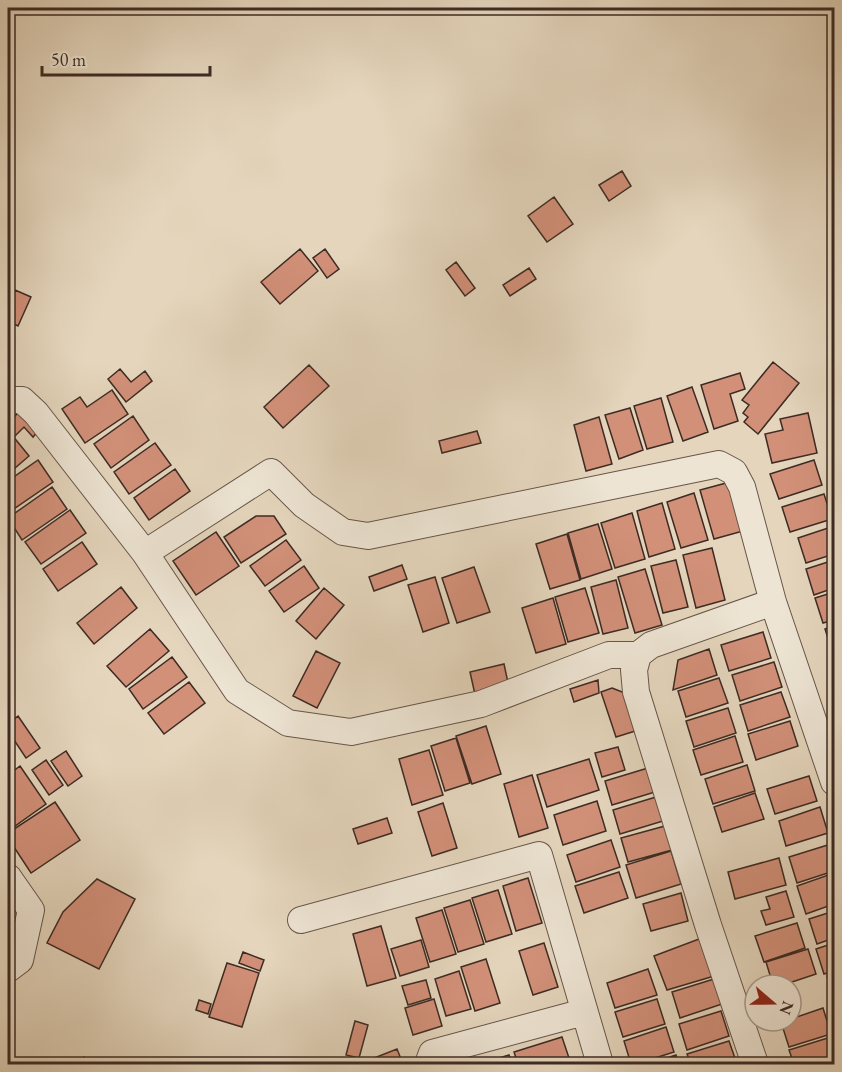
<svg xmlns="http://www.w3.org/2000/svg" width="842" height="1072" viewBox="0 0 842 1072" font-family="'EB Garamond',serif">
  <rect width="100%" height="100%" fill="#e4d5bc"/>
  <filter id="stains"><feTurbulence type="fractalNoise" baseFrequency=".00333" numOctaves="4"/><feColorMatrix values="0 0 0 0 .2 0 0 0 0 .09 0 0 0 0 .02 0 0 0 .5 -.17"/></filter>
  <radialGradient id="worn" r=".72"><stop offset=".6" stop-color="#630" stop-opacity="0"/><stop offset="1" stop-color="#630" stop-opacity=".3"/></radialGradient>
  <path fill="#d29079" stroke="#3d2b24" stroke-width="1.5" d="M622 171 631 186 609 201 599 185Z
    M554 197 573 224 547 242 528 216Z
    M300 249 318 271 280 304 261 282Z
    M325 249 339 269 327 278 313 258Z
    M456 262 475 288 465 296 446 270Z
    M529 268 536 279 510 296 503 285Z
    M15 290 31 297 18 326 8 321V307Z
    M773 362 799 383 758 434 744 422 748 417 743 413 749 405 742 400Z
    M309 365 329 386 283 428 264 407Z
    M120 369 131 382 145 371 152 381 126 402 108 379Z
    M740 373 745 389 730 394 738 421 714 429 701 385Z
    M692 387 708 432 683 441 667 396Z
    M112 390 128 414 85 443 62 409 80 397 87 407Z
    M661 398 673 442 647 449 634 406Z
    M630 408 643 450 619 459 605 415Z
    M21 410 40 429 33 437 24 427 15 436 8 429V423Z
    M808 413 817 453 772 463 765 434 783 430 780 419Z
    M133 416 149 440 111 468 94 444Z
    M599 417 612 464 586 471 574 425Z
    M477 431 481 443 442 453 439 441Z
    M12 435 29 456 8 474V439Z
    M155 443 171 465 129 494 114 472Z
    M38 460 53 482 8 513V481Z
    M814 460 822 485 779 499 770 474Z
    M175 469 190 491 149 520 134 498Z
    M730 482 743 531 714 539 700 490Z
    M52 487 67 509 22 540 8 518Z
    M694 493 708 540 681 548 667 502Z
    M824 494 832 519 790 532 782 507Z
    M662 503 675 549 649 557 637 511Z
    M70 510 86 533 41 564 25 542Z
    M632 513 645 559 615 568 601 523Z
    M256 516H274L286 534 241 563 224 537Z
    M598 524 612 569 581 579 568 533Z
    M834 526V554L806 563 798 538Z
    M216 532 239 566 196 595 173 561Z
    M567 534 580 580 550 589 536 544Z
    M286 540 301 560 265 586 250 566Z
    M82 542 97 564 58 591 43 569Z
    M712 548 725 600 696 608 683 555Z
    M676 560 688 607 663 613 651 566Z
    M834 560V588L814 595 806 569Z
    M402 565 407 579 374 591 369 577Z
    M304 566 319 588 284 612 269 591Z
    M474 567 490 612 457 623 442 578Z
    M645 569 662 625 635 633 618 577Z
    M435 577 449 623 423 632 408 585Z
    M616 580 628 628 603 634 591 587Z
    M121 587 137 608 94 644 77 623Z
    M324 588 344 605 316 639 296 621Z
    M585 588 599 633 568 642 555 597Z
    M834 592V620L823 623 815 598Z
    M553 598 566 644 536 653 522 608Z
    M834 626V654H833L825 629Z
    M150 629 169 651 126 687 107 666Z
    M763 632 771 658 729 671 721 645Z
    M709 649 717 675 673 690 678 660Z
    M316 651 340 663 317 708 293 696Z
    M172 657 187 677 143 709 129 689Z
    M774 662 782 687 740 701 732 675Z
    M504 664 510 692 476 699 470 672Z
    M719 678 728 703 686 717 678 691Z
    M598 680 599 693 574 702 570 689Z
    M189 682 205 703 164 734 148 713Z
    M612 688 635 697 645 728 616 737 601 692Z
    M781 692 790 717 748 731 740 705Z
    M728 708 736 733 694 747 686 721Z
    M18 716 40 748 26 758 8 731V724Z
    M790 721 798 746 756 760 748 734Z
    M486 726 501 774 472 784 456 736Z
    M735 736 743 762 701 775 693 750Z
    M456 738 470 783 445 791 431 746Z
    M618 747 625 770 602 777 595 753Z
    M429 750 443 795 412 805 399 759Z
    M66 751 82 776 68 786 51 761Z
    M589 759 599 790 547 807 537 775Z
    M46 760 63 785 49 795 32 770Z
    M747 765 755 791 713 804 705 779Z
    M20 766 46 804 8 831V775Z
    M648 768 655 792 612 805 605 781Z
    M532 775 548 828 519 837 504 784Z
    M809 776 817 801 775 814 767 789Z
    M755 793 764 819 722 832 714 807Z
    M656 797 663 821 620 834 613 810Z
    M597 801 606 831 563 845 554 815Z
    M55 802 80 840 31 873 8 838V833Z
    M443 803 457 848 432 856 418 812Z
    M820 807 828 833 786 846 779 821Z
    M387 818 392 833 358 844 353 829Z
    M665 826 672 850 628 862 621 838Z
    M611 840 620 867 576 882 567 855Z
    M831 844 834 854V871L797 883 789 857Z
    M671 851 681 884 636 898 626 865Z
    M779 858 786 885 735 899 728 872Z
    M619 872 628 898 584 913 575 886Z
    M834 873V904L806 914 797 886Z
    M528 878 542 923 516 931 503 886Z
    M97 879 135 899 99 969 47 943 63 912Z
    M498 890 512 934 486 942 472 898Z
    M786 891 794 917 766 925 761 911 770 909 766 897Z
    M681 893 688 921 651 931 643 904Z
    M470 900 484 944 458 952 444 908Z
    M442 910 456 954 430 962 416 918Z
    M834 911V938L817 944 809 919Z
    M797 923 805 948 764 962 755 936Z
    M381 926 396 978 367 986 353 934Z
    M707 936 721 974 667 990 654 956Z
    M421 940 429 967 400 976 391 949Z
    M544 943 558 987 533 995 519 951Z
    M834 943V971L824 974 816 949Z
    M808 949 816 974 783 985H773L766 962Z
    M243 952 264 960 260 971 239 963Z
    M486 959 500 1003 475 1011 461 967Z
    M227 963 259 973 242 1027 209 1017Z
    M648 969 657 995 615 1008 607 983Z
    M459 971 471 1009 446 1016 435 979Z
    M834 973V1001L827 976Z
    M714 979 722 1004 680 1018 672 992Z
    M426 980 431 998 408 1005 402 986Z
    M434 999 442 1026 413 1035 405 1008Z
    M657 999 665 1024 623 1037 615 1012Z
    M199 1000 211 1004 208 1014 196 1010Z
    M823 1008 831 1034 789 1047 781 1022 791 1021V1019Z
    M721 1011 729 1036 687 1050 679 1024Z
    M355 1021 368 1025 359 1058 346 1055Z
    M666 1027 674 1052 636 1064H631L624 1041Z
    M562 1037 571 1064H518L514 1052Z
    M831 1037 834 1047V1064H794L789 1050Z
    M729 1041 737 1064H691L687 1054Z
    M397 1049 403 1064H359Z
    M509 1055 512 1064H480Z
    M676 1055 678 1064H648Z
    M84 1057 89 1064H73Z"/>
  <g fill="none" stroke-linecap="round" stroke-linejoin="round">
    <g stroke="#67564a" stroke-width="28">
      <path id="minor" d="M8 400H22L36 413 145 553 271 472 304 505 343 532 368 536 719 464 734 472 742 487 773 602 834 782
        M145 553 237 691 288 723 351 732 481 704 609 655H638
        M8 877 31 910 20 960 8 969
        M301 920 539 855 600 1064
        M428 1064 432 1053 584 1012
        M755 1064 708 925 636 692 634 670 638 655 651 645 773 602"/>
    </g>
    <use href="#minor" stroke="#ede4d3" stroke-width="26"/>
  </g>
  <rect width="842" height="1072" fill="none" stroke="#e4d5bc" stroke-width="30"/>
  <rect x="9" y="9" width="824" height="1054" fill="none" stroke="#3d2b24" stroke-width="3"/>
  <rect x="15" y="15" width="812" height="1042" fill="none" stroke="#3d2b24" stroke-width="1.5"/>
  <g transform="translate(773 1003) rotate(110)"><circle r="28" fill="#ede4d3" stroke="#a79a8d" stroke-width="1.5"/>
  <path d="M0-4.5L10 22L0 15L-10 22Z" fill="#8f2418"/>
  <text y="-9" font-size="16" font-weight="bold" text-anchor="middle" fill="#3d2b24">N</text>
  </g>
  <path d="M42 66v9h168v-9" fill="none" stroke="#3d2b24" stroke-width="3"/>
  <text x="51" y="66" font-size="18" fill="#3d2b24" stroke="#ede4d3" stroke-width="4.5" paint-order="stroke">50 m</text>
  <rect width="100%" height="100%" filter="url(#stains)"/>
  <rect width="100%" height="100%" fill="url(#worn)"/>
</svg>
